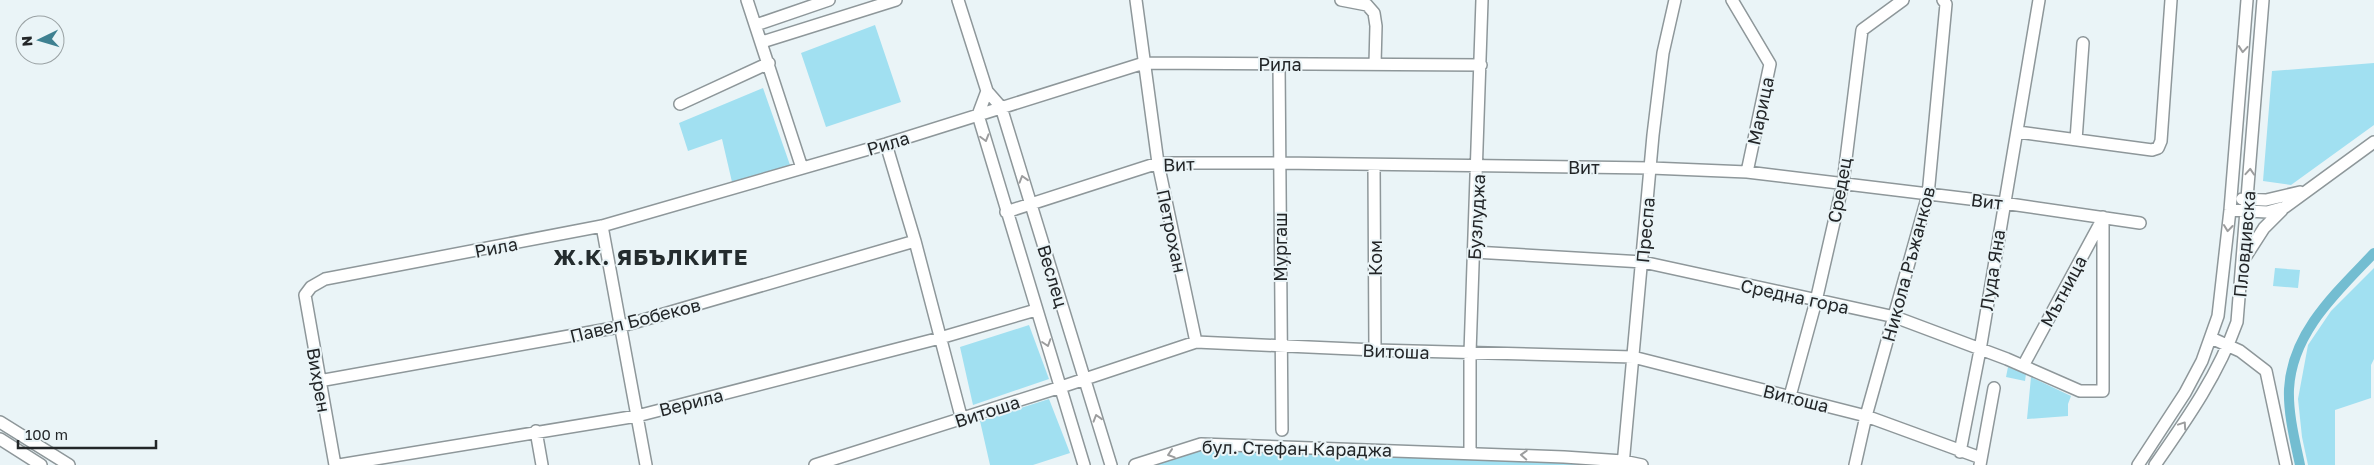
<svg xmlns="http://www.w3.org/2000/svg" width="2374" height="465" viewBox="0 0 2374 465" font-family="'Golos Text',sans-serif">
  <rect width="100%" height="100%" fill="#eaf4f7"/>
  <path fill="#a1e0f1" d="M875 25 901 102 826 127 801 53Z
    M2374 63V125L2291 185 2263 181 2272 71Z
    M763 88 790 165 732 182 722 139 688 151 679 123Z
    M2275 268 2300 270 2298 288 2273 286Z
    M2374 268V359L2371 365V398L2335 410V465H2308L2302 437 2298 399 2308 345 2331 311Z
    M1029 325 1049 379 973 405 960 347Z
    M2008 367 2026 374 2025 381 2006 377Z
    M2031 377 2071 396 2068 404V416L2027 419Z
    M1049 399 1070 453 1033 465H990L980 421Z
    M1205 449 1373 453 1615 465H1153Z"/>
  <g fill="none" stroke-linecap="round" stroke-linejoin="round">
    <path stroke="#73bdd1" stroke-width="10" d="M2300 465C2295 441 2288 414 2289 389 2292 332 2337 292 2374 253"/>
    <g stroke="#8e979a" stroke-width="14">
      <path id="minor" d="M747 0 802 168
        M958 0 987 91 1001 107 1111 465
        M1136 0 1158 163 1196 342
        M1341 0 1367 5 1374 13 1376 26 1375 64
        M1732 0 1770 64 1747 172
        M756 25 829 0
        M762 42 896 0
        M1279 64 1282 430
        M987 91 978 115 1084 465
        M680 104 769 63
        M2018 132 2152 150 2158 148 2161 141 2171 0
        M2076 140 2083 43
        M886 144 915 241 962 420
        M1374 165 1375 350
        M2242 199 2266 200 2300 192
        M2230 210 2267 212 2285 207 2374 142
        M1006 212 1158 163H1280L1651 168 1747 172 2003 203 2140 223
        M602 226 646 465
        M1474 252 1643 262 1895 317 2007 359 2080 391H2103V217
        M2246 256 2264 228 2282 210
        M2211 338 2240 351 2266 371 2286 465
        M2023 366 2103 218
        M319 381 619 327 915 241
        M1790 396 1816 301 1843 183 1862 30 1903 0
        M0 422 69 465
        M536 431 542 465
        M0 439 41 465
        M1960 452 1980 350 2039 0
        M1470 453V353L1482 0
        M335 465 305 295 311 287 325 279 602 226 886 144 1144 63 1481 65
        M339 465 637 416 940 338 1036 310
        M815 465 1061 387 1196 342 1375 350 1633 357 1866 416 1981 458
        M1135 465 1201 444 1564 457 1623 461 1642 465
        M1623 465 1653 135 1663 53 1675 0
        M1855 465 1866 416 1928 195 1946 4 1943 0
        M1980 465 1994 388
        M2138 465 2185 393 2202 361 2218 316 2230 210 2247 0
        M2155 465C2187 419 2218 375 2237 322L2263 0"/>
    </g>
    <use href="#minor" stroke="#fff" stroke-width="11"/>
  </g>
  <defs><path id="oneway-chevron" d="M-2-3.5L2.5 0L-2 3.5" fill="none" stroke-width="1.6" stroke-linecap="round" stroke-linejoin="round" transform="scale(1.25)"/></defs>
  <g stroke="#9c9d9e">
    <use href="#oneway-chevron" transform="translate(2243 49) rotate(95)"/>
    <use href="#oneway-chevron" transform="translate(985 138) rotate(74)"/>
    <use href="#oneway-chevron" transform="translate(2250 172) rotate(-86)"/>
    <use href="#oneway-chevron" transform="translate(1023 179) rotate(-107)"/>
    <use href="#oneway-chevron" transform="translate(2228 228) rotate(96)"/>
    <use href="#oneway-chevron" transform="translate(1047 343) rotate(72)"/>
    <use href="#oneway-chevron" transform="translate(1097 418) rotate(-107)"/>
    <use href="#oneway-chevron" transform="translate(2183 425) rotate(-56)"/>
    <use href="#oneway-chevron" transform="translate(1171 454) rotate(162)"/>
    <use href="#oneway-chevron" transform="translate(1524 455) rotate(-177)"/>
  </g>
  <g text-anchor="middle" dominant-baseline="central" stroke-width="4" stroke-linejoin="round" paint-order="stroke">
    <g font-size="18" fill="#232628" stroke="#eaf4f7">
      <text x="1280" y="64">Рила</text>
      <text transform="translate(1760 111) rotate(-78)">Марица</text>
      <text transform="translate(888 143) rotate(-17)">Рила</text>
      <text transform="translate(1179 164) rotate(-2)">Вит</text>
      <text x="1584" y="167">Вит</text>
      <text transform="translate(1839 190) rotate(-80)">Средец</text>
      <text transform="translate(1987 201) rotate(7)">Вит</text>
      <text transform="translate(1476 217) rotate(-87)">Бузлуджа</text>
      <text transform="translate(1645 230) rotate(-85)">Преспа</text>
      <text transform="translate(1172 231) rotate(78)">Петрохан</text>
      <text transform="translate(2244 244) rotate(-85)">Пловдивска</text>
      <text transform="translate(496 247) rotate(-11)">Рила</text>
      <text transform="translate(1280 247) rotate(-90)">Мургаш</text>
      <text transform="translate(1375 258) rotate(-90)">Ком</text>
      <text transform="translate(1908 264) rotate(-75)">Никола Ръжанков</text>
      <text transform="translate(1992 270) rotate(-81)">Луда Яна</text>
      <text transform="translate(1053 276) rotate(73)">Веслец</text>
      <text transform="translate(2063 291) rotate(-62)">Мътница</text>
      <text transform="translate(1795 296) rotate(12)">Средна гора</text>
      <text transform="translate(635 320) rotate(-14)">Павел Бобеков</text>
      <text transform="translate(1396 351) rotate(2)">Витоша</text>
      <text transform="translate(319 380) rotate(80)">Вихрен</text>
      <text transform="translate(1796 398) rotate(14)">Витоша</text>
      <text transform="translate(691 402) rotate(-14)">Верила</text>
      <text transform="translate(987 411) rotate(-18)">Витоша</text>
      <text transform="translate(1297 448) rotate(1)">бул. Стефан Караджа</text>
    </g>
    <g font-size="22" font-weight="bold" letter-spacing="1" fill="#242c2e" stroke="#eaf4f7">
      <text x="651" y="256">Ж.К. ЯБЪЛКИТЕ</text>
    </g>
  </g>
  <g transform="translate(40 40) rotate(265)"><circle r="24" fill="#eaf4f7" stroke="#9aa2a4"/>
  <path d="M0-4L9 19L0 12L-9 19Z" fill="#3e8091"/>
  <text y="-8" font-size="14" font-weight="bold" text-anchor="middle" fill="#232628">N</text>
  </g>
  <path d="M18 440v8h138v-8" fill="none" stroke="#232628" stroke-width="2.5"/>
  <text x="25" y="440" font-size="15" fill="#232628" stroke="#eaf4f7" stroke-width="4" paint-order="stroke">100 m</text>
</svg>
